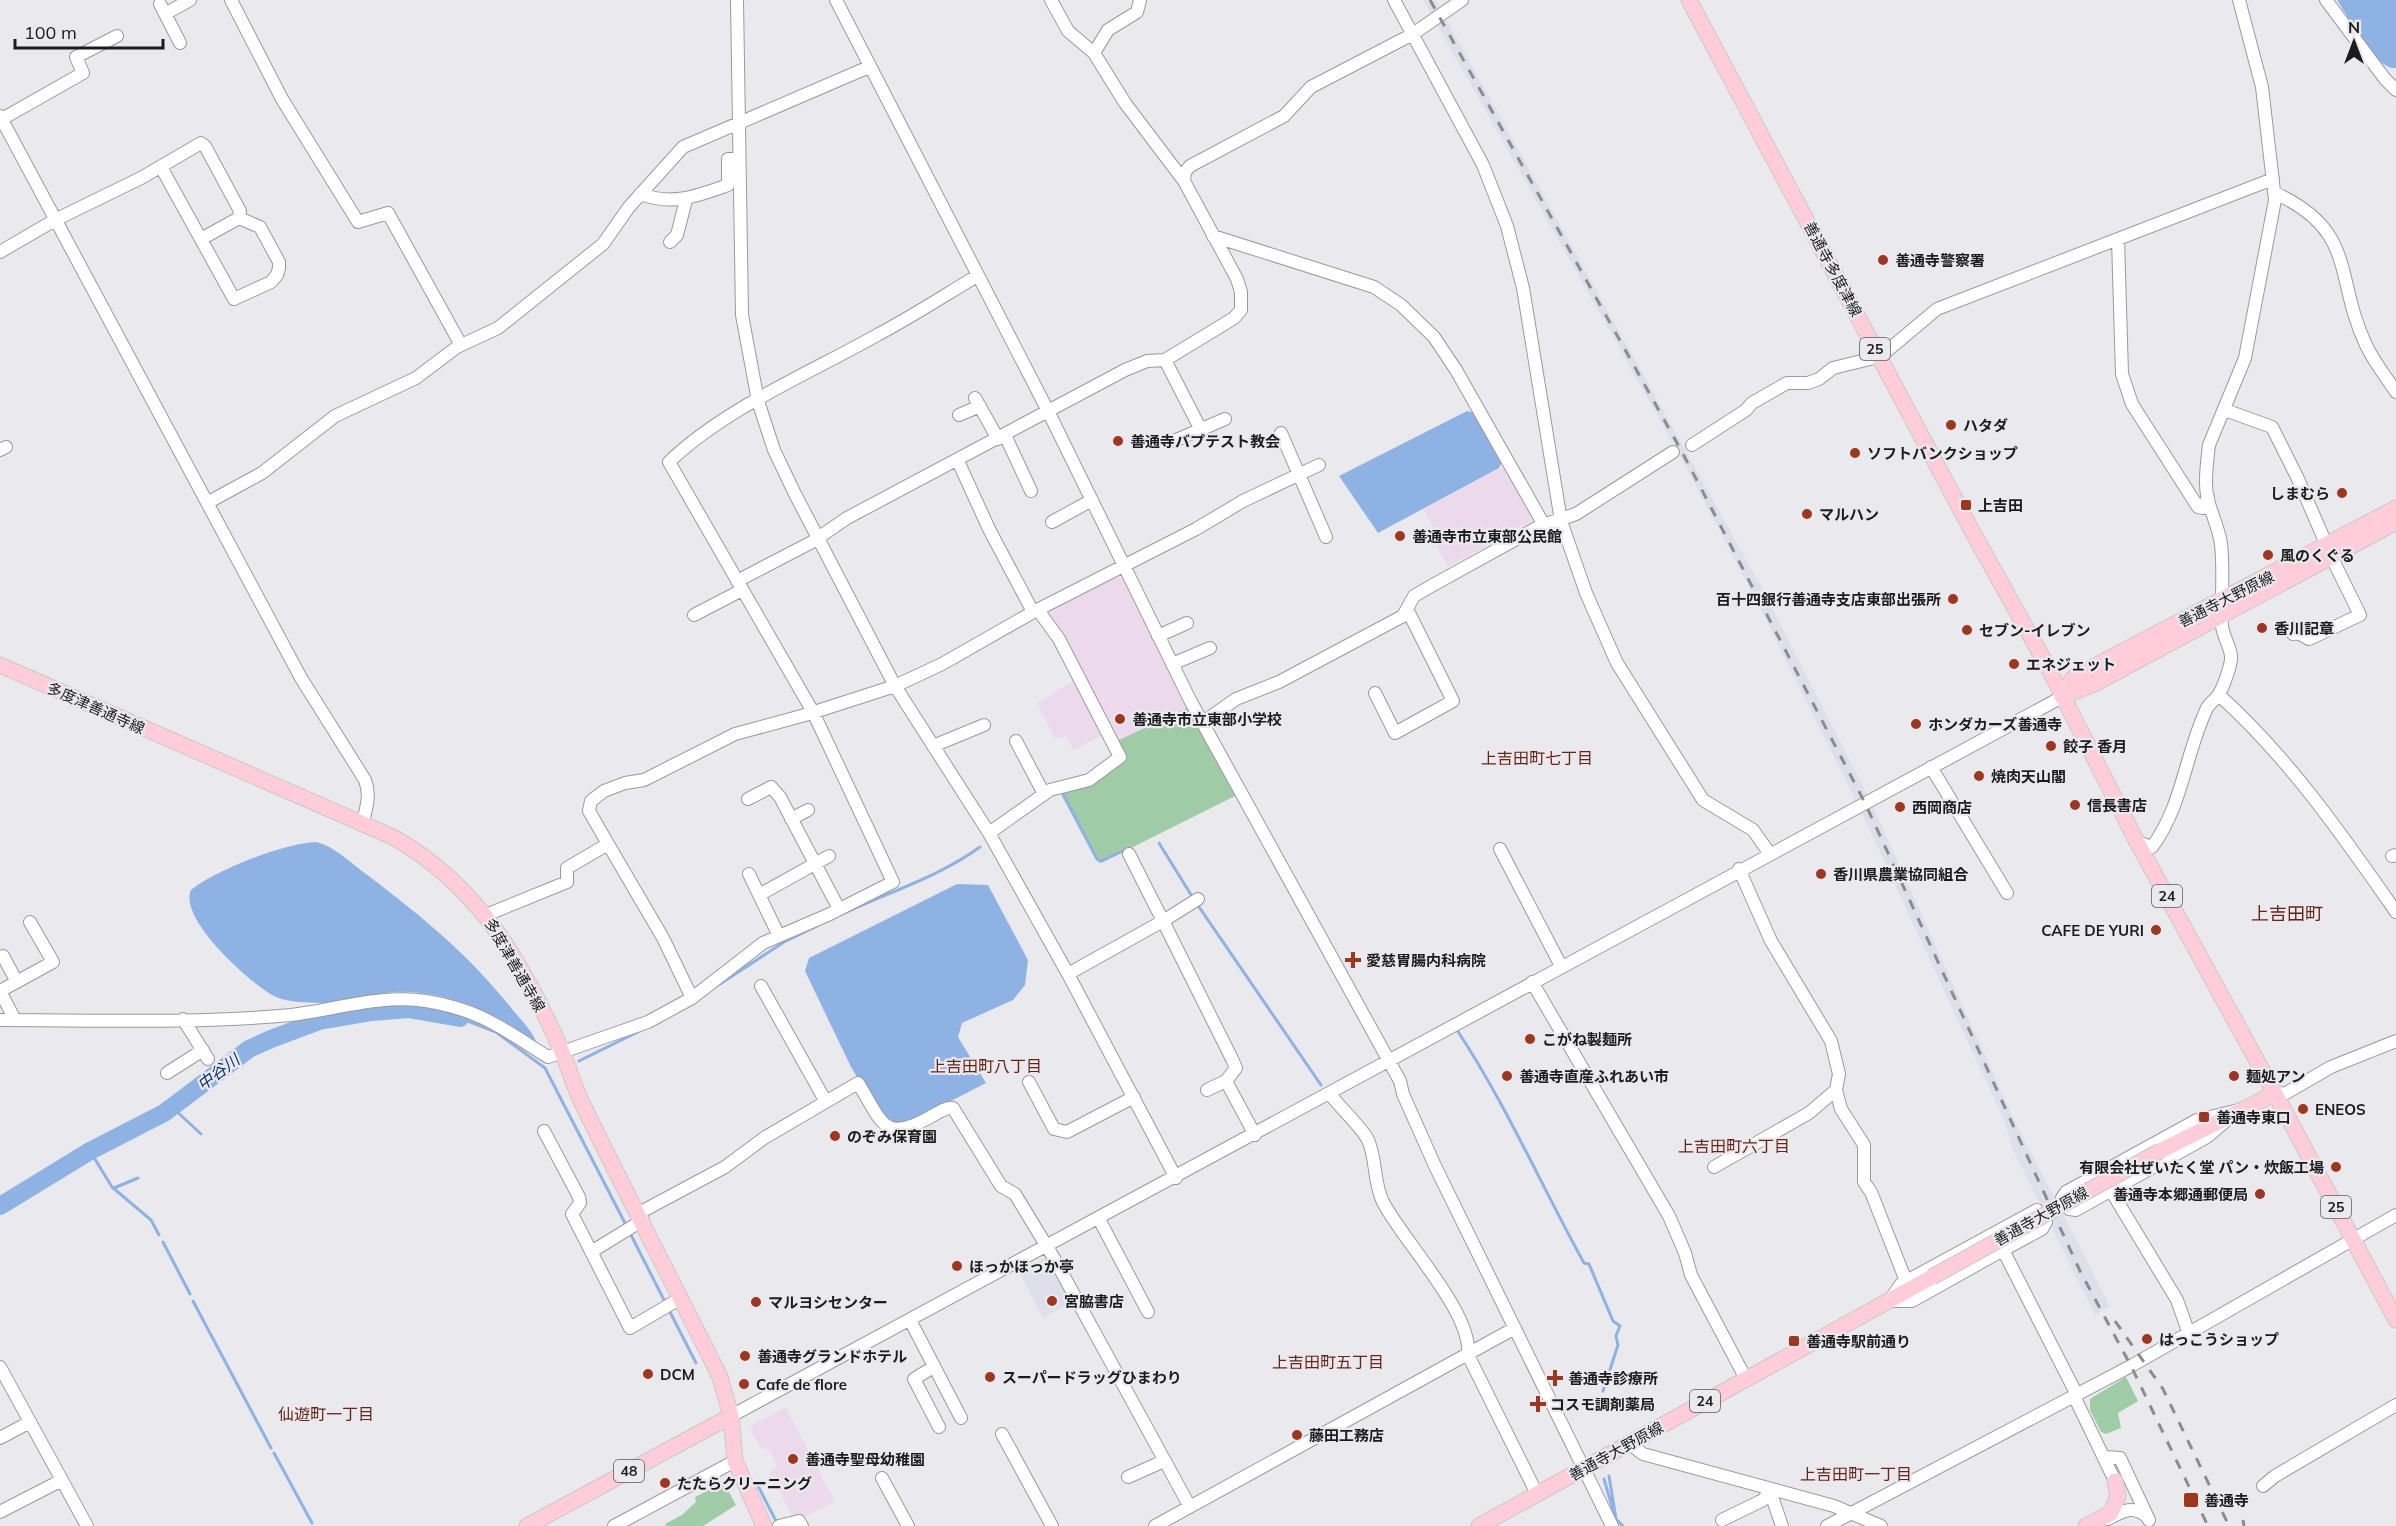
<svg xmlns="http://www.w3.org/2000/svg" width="2396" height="1526" viewBox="0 0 2396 1526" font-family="Mulish,'Noto Sans JP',sans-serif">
  <rect width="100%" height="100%" fill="#eaeaee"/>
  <path fill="#dedfea" d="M1423 0H1435L1442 12 1763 590 1870 800 2013 1117 2110 1306 2095 1315 2013 1150 2005 1122 1859 807 1753 594 1678 452Z
    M1044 1258 1050 1260 1073 1301 1043 1318 1019 1272Z"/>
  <path fill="#ecdaec" d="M1506 465 1535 515 1531 521 1448 567 1429 532 1434 529 1423 510Z
    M1114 578H1125L1235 796 1101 863 1097 861 1062 796 1124 758 1109 732 1074 750 1066 736 1055 740 1037 703 1080 677 1045 611Z
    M786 1407 835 1502 795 1521 769 1472 777 1467 770 1451 760 1447 751 1430 753 1424Z"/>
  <path fill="#9fcba7" d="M1189 707 1235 796 1101 863 1097 861 1062 796V791L1124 758 1115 742Z
    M2126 1377 2138 1401 2118 1413 2121 1428 2106 1434 2101 1432 2090 1410V1399Z
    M724 1483 736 1505 703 1526H667L665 1524 682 1515 696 1502 695 1497Z"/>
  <path fill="#8fb2e5" d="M2337 0H2396V68C2376 71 2348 16 2337 0Z
    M1467 411 1475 413 1502 461 1499 468 1378 533 1339 476Z
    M316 842C335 846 354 866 370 877 426 920 467 953 512 1009 521 1020 534 1032 538 1047 526 1041 518 1029 505 1022 474 1004 431 990 395 992 371 994 346 1001 323 1006L322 1003C306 1002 286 1003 272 995 249 982 178 919 191 890 215 870 285 843 316 842Z
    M957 884 988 885 1028 960 1025 985 1013 1000 962 1023 958 1037 986 1083 904 1125 884 1122 851 1067 805 971 809 958Z"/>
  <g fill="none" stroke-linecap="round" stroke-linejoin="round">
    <path stroke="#8fb2e5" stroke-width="3" d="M1062 792 1097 859 1101 861 1123 851
      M1159 843 1193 898
      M1197 904 1321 1085
      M847 912C892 891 940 876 980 847
      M720 984 784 942 817 926
      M460 1018 496 1032 545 1068 627 1227
      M1455 1027C1505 1102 1541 1185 1584 1263L1589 1264 1613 1321 1620 1326 1616 1336 1618 1345 1603 1391
      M579 1061 674 1014
      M172 1107 201 1134
      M90 1151 112 1187 151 1220 159 1235
      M114 1188 138 1178
      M630 1233 665 1302
      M163 1242 190 1294
      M193 1301 271 1448
      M668 1308 696 1363
      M274 1453 312 1523
      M1609 1476 1616 1519 1623 1526
      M1604 1479 1615 1517
      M756 1482 776 1521"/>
    <path stroke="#8fb2e5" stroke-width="18" d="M0 1206 90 1151 164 1113 249 1049 271 1039 319 1021 372 1012 408 1009 460 1018"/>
    <g stroke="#9a9a9e" stroke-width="14">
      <path id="minor" d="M231 0 282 99 358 222 388 213 461 345
        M737 0 742 315 758 401 774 450 795 494 895 686 989 833 1068 974 1176 1178
        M836 0 1048 411 1190 700 1400 1081 1403 1094 1435 1166 1612 1526
        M1394 0 1483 165 1507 226 1523 288 1561 521 1586 593 1617 663 1703 800 1753 830 1770 854
        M2326 0 2385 79 2396 90
        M160 4 180 43
        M165 14 190 0
        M1094 53 1108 30 1137 12 1140 0
        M0 116 301 678 365 780C371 796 366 809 362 825
        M2 119 83 73 76 57 117 36
        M1184 181 1185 172 1190 166 1284 116 1311 87 1413 34 1462 0
        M2275 193C2358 231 2334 278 2366 345 2374 362 2386 377 2396 392
        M640 194C673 206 697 196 728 185V159H739
        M1213 236 1374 287 1401 305 1434 337 1456 370 1544 525
        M201 239 239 218
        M2118 239 2122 374 2132 404 2198 507 2203 508 2208 497
        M670 242 677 235 686 200
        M0 252 55 220 141 178 201 143 205 146 240 211 239 218 260 227 279 262V268L277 275 271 282 234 299 161 167
        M1165 360 1201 430
        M975 398 998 439
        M2225 410 2272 427 2298 479 2327 546
        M959 415 980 406
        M1281 433 1326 537
        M1005 435 1031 491
        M1174 441 1225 419
        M1692 445 1746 410 1752 403 1787 383H1808L1819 379 1833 368 1870 359 1887 351 1937 309 2273 179
        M0 450 6 447
        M958 461 989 529 1033 612
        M207 503 262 473 335 416 416 378 457 347 498 328 603 244 629 207 683 147 869 67
        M1052 522 1092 500
        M737 581 812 542 847 518 1125 370 1147 361 1165 360 1234 318 1241 310V292L1237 279 1184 181 1125 103 1094 53 1068 31 1051 0
        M694 615 742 590
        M2293 634 2298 633 2309 639 2360 615 2332 558
        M1158 636 1187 623
        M1172 664 1210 648
        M1375 693 1395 733 1453 701 1407 609
        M2219 695C2289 758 2343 836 2396 912
        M1202 723 1236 699 1279 682 1403 616 1414 596 1433 585 1540 526 1576 514 1673 452
        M1016 741 1044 794
        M933 746 984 725
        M1931 767 2007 893
        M748 799 771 787 780 797 839 909
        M791 819 808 810
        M989 833 1050 790 1089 780 1120 757 1059 639 1038 610
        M2137 842 2152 847C2183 805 2185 754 2207 708 2210 702 2216 700 2219 694 2223 688 2232 663 2231 656 2230 646 2223 636 2222 626 2221 599 2224 571 2221 544 2219 529 2212 515 2208 500 2204 484 2207 462 2209 445L2245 358 2275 200 2262 87 2239 0
        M608 844 663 938 692 998
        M1500 849 1561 966
        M1129 854 1163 921 1198 899
        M2392 856 2396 855
        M1739 869 1771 941 1831 1041 1839 1074 1836 1090 1841 1109 1864 1145V1182L1871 1192 1906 1281
        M749 874 779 936
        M759 895 829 856
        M486 915 567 882V868L608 844 589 811 591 801 604 791 625 783 644 780 735 734 805 715 895 686 942 664 1035 611 1196 529 1243 501 1319 465
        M3 956 17 982
        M1068 974 1163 921 1232 1059 1236 1068 1226 1081 1255 1135
        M1532 982 1669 1216 1685 1253 1691 1275 1746 1379
        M761 986 826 1102
        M183 1019 208 1059
        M0 1020C96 1020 195 1024 291 1015 334 1010 382 994 426 1001 481 1010 503 1029 548 1057L648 1022 692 998 763 943 830 914 893 882 813 712 669 462C725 408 812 372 879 334 913 316 945 295 977 276
        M15 1020 0 991 53 962 30 922
        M167 1073 203 1050
        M1029 1082 1054 1129 1067 1132 1134 1097
        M1207 1090 1226 1081
        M1330 1094C1340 1108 1361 1126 1368 1140 1377 1160 1373 1182 1383 1202 1403 1241 1473 1313 1468 1355L1537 1494
        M2274 1094 2286 1093 2331 1067 2396 1041
        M2239 1110 2207 1137 2076 1210 2069 1209 2062 1198 2066 1192 2197 1120Z
        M544 1131 579 1197 580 1203 572 1214 630 1328 681 1298
        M1714 1167 1809 1113 1836 1090
        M2110 1189 2177 1300 2189 1334
        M639 1213 725 1167 764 1138 858 1083C883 1123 883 1144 932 1116 939 1112 946 1107 953 1108L1001 1186 1015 1194 1055 1260 1190 1507
        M1099 1219 1148 1312
        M591 1252 643 1220
        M1890 1300 1901 1284 2037 1210 2046 1222 2042 1229 2003 1250
        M1890 1301H1912L2003 1250 2077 1395
        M910 1320 961 1418
        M0 1367 87 1526
        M927 1371 914 1379 939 1427
        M2074 1396 2115 1481
        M731 1416 2062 697
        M1002 1434 1052 1526
        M0 1438 30 1422
        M1630 1444 1643 1454 1834 1506 1881 1526
        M2104 1457 2120 1458 2149 1520
        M1128 1477 1164 1461
        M882 1478 908 1526
        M2263 1486 2275 1476 2396 1405
        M1770 1491 1782 1526
        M0 1512 62 1480
        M2108 1519C2122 1511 2135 1504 2148 1518
        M1722 1520 1763 1500 1770 1491
        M614 1526 735 1461
        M779 1526 799 1521 802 1526
        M1155 1526 1515 1328
        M1827 1526 2131 1366 2396 1215"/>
    </g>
    <g stroke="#c9c9c9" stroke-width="17">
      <path id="major" d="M1689 0 1972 531 2051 673 2137 842 2291 1123 2396 1320
        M0 665 393 837C480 886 524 965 563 1054 570 1071 575 1089 583 1105 627 1196 675 1286 720 1377L731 1416 735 1461 764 1526
        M2062 697 2074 677 2396 508
        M2062 697 2094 684 2396 522
        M2160 1151 2274 1094
        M527 1526 731 1416
        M1479 1526 1932 1277
        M2086 1526 2111 1513 2118 1496 2115 1481"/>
    </g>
    <use href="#minor" stroke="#fff" stroke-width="12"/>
    <use href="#major" stroke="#fecdd9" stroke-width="15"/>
    <path stroke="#8c8c8f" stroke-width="3" stroke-dasharray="10 10" stroke-linecap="butt" d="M1430 0 1681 450 1865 803 2080 1271 2131 1366 2208 1526
      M2115 1321 2163 1389 2229 1526
      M2243 1520 2244 1526"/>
    <g stroke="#c9c9c9" stroke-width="17" stroke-linecap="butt">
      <path id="major-bridge" d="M1932 1277 2160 1151"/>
    </g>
    <use href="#major-bridge" stroke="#fecdd9" stroke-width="15"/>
  </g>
  <g fill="#9f361f" stroke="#eaeaee" stroke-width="2">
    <circle cx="1883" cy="260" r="6"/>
    <circle cx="1951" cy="425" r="6"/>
    <circle cx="1118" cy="441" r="6"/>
    <circle cx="1855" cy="453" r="6"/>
    <circle cx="2342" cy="493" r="6"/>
    <rect x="1960" y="499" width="12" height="12" rx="3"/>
    <circle cx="1807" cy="514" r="6"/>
    <circle cx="1400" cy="536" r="6"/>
    <circle cx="2268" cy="555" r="6"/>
    <circle cx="1953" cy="599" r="6"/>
    <circle cx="2262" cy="628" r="6"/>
    <circle cx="1967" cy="630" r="6"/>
    <circle cx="2014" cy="664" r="6"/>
    <circle cx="1120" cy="719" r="6"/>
    <circle cx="1916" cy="724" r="6"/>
    <circle cx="2051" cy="746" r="6"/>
    <circle cx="1979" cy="776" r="6"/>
    <circle cx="2075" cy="805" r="6"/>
    <circle cx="1900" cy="807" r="6"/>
    <circle cx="1821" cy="874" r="6"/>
    <circle cx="2156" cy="930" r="6"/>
    <path d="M1350 951h6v6h6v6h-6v6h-6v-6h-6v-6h6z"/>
    <circle cx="1530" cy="1039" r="6"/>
    <circle cx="1507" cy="1076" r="6"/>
    <circle cx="2234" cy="1076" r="6"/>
    <circle cx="2303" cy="1109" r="6"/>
    <rect x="2198" y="1111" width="12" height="12" rx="3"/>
    <circle cx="835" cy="1136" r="6"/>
    <circle cx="2336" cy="1167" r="6"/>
    <circle cx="2260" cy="1194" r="6"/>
    <circle cx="957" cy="1266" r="6"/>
    <circle cx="1052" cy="1301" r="6"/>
    <circle cx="756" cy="1302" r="6"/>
    <circle cx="2147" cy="1339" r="6"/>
    <rect x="1788" y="1335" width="12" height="12" rx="3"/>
    <circle cx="745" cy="1356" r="6"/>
    <circle cx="648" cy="1374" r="6"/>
    <circle cx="990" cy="1377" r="6"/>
    <path d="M1552 1369h6v6h6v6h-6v6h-6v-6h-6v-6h6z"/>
    <circle cx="744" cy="1384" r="6"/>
    <path d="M1535 1395h6v6h6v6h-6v6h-6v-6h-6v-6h6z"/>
    <circle cx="1297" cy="1435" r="6"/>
    <circle cx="793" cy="1459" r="6"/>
    <circle cx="665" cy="1483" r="6"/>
    <rect x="2183" y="1492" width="16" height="16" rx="3"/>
  </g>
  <g text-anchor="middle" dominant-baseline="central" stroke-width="4.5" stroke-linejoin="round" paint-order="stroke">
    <g fill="#eaeaee" stroke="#5a5a5c" stroke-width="1.5">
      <rect x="1860" y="338" width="30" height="22" rx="4.5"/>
      <rect x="2152" y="885" width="30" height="22" rx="4.5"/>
      <rect x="2321" y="1196" width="30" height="22" rx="4.5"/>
      <rect x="1690" y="1390" width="30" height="22" rx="4.5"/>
      <rect x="614" y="1460" width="30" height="22" rx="4.5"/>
    </g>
    <g font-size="14" font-weight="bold" fill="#1c1c1e">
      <text x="1875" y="349">25</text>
      <text x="2167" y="896">24</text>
      <text x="2336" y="1207">25</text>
      <text x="1705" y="1401">24</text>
      <text x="629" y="1471">48</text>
    </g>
    <g font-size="15" font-weight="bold" fill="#1c1c1e" stroke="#eaeaee" text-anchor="start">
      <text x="1895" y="260">善通寺警察署</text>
      <text x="1963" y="425">ハタダ</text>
      <text x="1130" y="441">善通寺バプテスト教会</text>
      <text x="1867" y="453">ソフトバンクショップ</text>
      <text x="2330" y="493" text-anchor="end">しまむら</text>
      <text x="1978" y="505">上吉田</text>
      <text x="1819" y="514">マルハン</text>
      <text x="1412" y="536">善通寺市立東部公民館</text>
      <text x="2280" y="555">風のくぐる</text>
      <text x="1941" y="599" text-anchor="end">百十四銀行善通寺支店東部出張所</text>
      <text x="2274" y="628">香川記章</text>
      <text x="1979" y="630">セブン-イレブン</text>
      <text x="2026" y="664">エネジェット</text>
      <text x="1132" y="719">善通寺市立東部小学校</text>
      <text x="1928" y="724">ホンダカーズ善通寺</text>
      <text x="2063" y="746">餃子 香月</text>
      <text x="1991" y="776">焼肉天山閣</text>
      <text x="2087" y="805">信長書店</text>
      <text x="1912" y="807">西岡商店</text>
      <text x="1833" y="874">香川県農業協同組合</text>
      <text x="2144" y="930" text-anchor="end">CAFE DE YURI</text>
      <text x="1366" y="960">愛慈胃腸内科病院</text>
      <text x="1542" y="1039">こがね製麺所</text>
      <text x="1519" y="1076">善通寺直産ふれあい市</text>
      <text x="2246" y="1076">麺処アン</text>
      <text x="2315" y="1109">ENEOS</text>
      <text x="2216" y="1117">善通寺東口</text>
      <text x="847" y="1136">のぞみ保育園</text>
      <text x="2324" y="1167" text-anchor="end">有限会社ぜいたく堂 パン・炊飯工場</text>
      <text x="2248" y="1194" text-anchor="end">善通寺本郷通郵便局</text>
      <text x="969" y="1266">ほっかほっか亭</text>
      <text x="1064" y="1301">宮脇書店</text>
      <text x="768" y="1302">マルヨシセンター</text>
      <text x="2159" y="1339">はっこうショップ</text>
      <text x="1806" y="1341">善通寺駅前通り</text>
      <text x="757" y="1356">善通寺グランドホテル</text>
      <text x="660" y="1374">DCM</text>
      <text x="1002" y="1377">スーパードラッグひまわり</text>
      <text x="1568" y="1378">善通寺診療所</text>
      <text x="756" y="1384">Cafe de flore</text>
      <text x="1550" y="1404">コスモ調剤薬局</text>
      <text x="1309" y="1435">藤田工務店</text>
      <text x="805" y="1459">善通寺聖母幼稚園</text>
      <text x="677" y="1483">たたらクリーニング</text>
      <text x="2204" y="1500">善通寺</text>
    </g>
    <g font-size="15" fill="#1c1c1e" stroke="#eaeaee">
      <text transform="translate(1833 269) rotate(62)">善通寺多度津線</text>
      <text transform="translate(2226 599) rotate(-27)">善通寺大野原線</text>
      <text transform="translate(96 708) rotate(24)">多度津善通寺線</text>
      <text transform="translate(515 965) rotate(60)">多度津善通寺線</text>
      <text transform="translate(2041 1216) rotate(-29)">善通寺大野原線</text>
      <text transform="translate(1616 1451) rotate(-29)">善通寺大野原線</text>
    </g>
    <g font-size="16" fill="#672416" stroke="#eaeaee">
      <text x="1537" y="758">上吉田町七丁目</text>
      <text x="986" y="1066">上吉田町八丁目</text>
      <text x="1734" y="1146">上吉田町六丁目</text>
      <text x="1328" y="1362">上吉田町五丁目</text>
      <text x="326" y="1414">仙遊町一丁目</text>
      <text x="1856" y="1474">上吉田町一丁目</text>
    </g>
    <g font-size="16" font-style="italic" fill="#08346f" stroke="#eaeaee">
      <text transform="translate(218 1072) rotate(-37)">中谷川</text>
    </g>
    <g font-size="18" fill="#672416" stroke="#eaeaee">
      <text x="2287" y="913">上吉田町</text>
    </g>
  </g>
  <g transform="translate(2354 42)" stroke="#eaeaee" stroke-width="4.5" paint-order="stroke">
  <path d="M0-4.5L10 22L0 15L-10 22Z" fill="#1c1c1e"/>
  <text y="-9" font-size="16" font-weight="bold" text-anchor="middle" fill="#1c1c1e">N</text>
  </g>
  <path d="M15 39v9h148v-9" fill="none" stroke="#1c1c1e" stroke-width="3"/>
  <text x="24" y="39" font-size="18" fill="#1c1c1e" stroke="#eaeaee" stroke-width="4.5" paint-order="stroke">100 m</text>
</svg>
